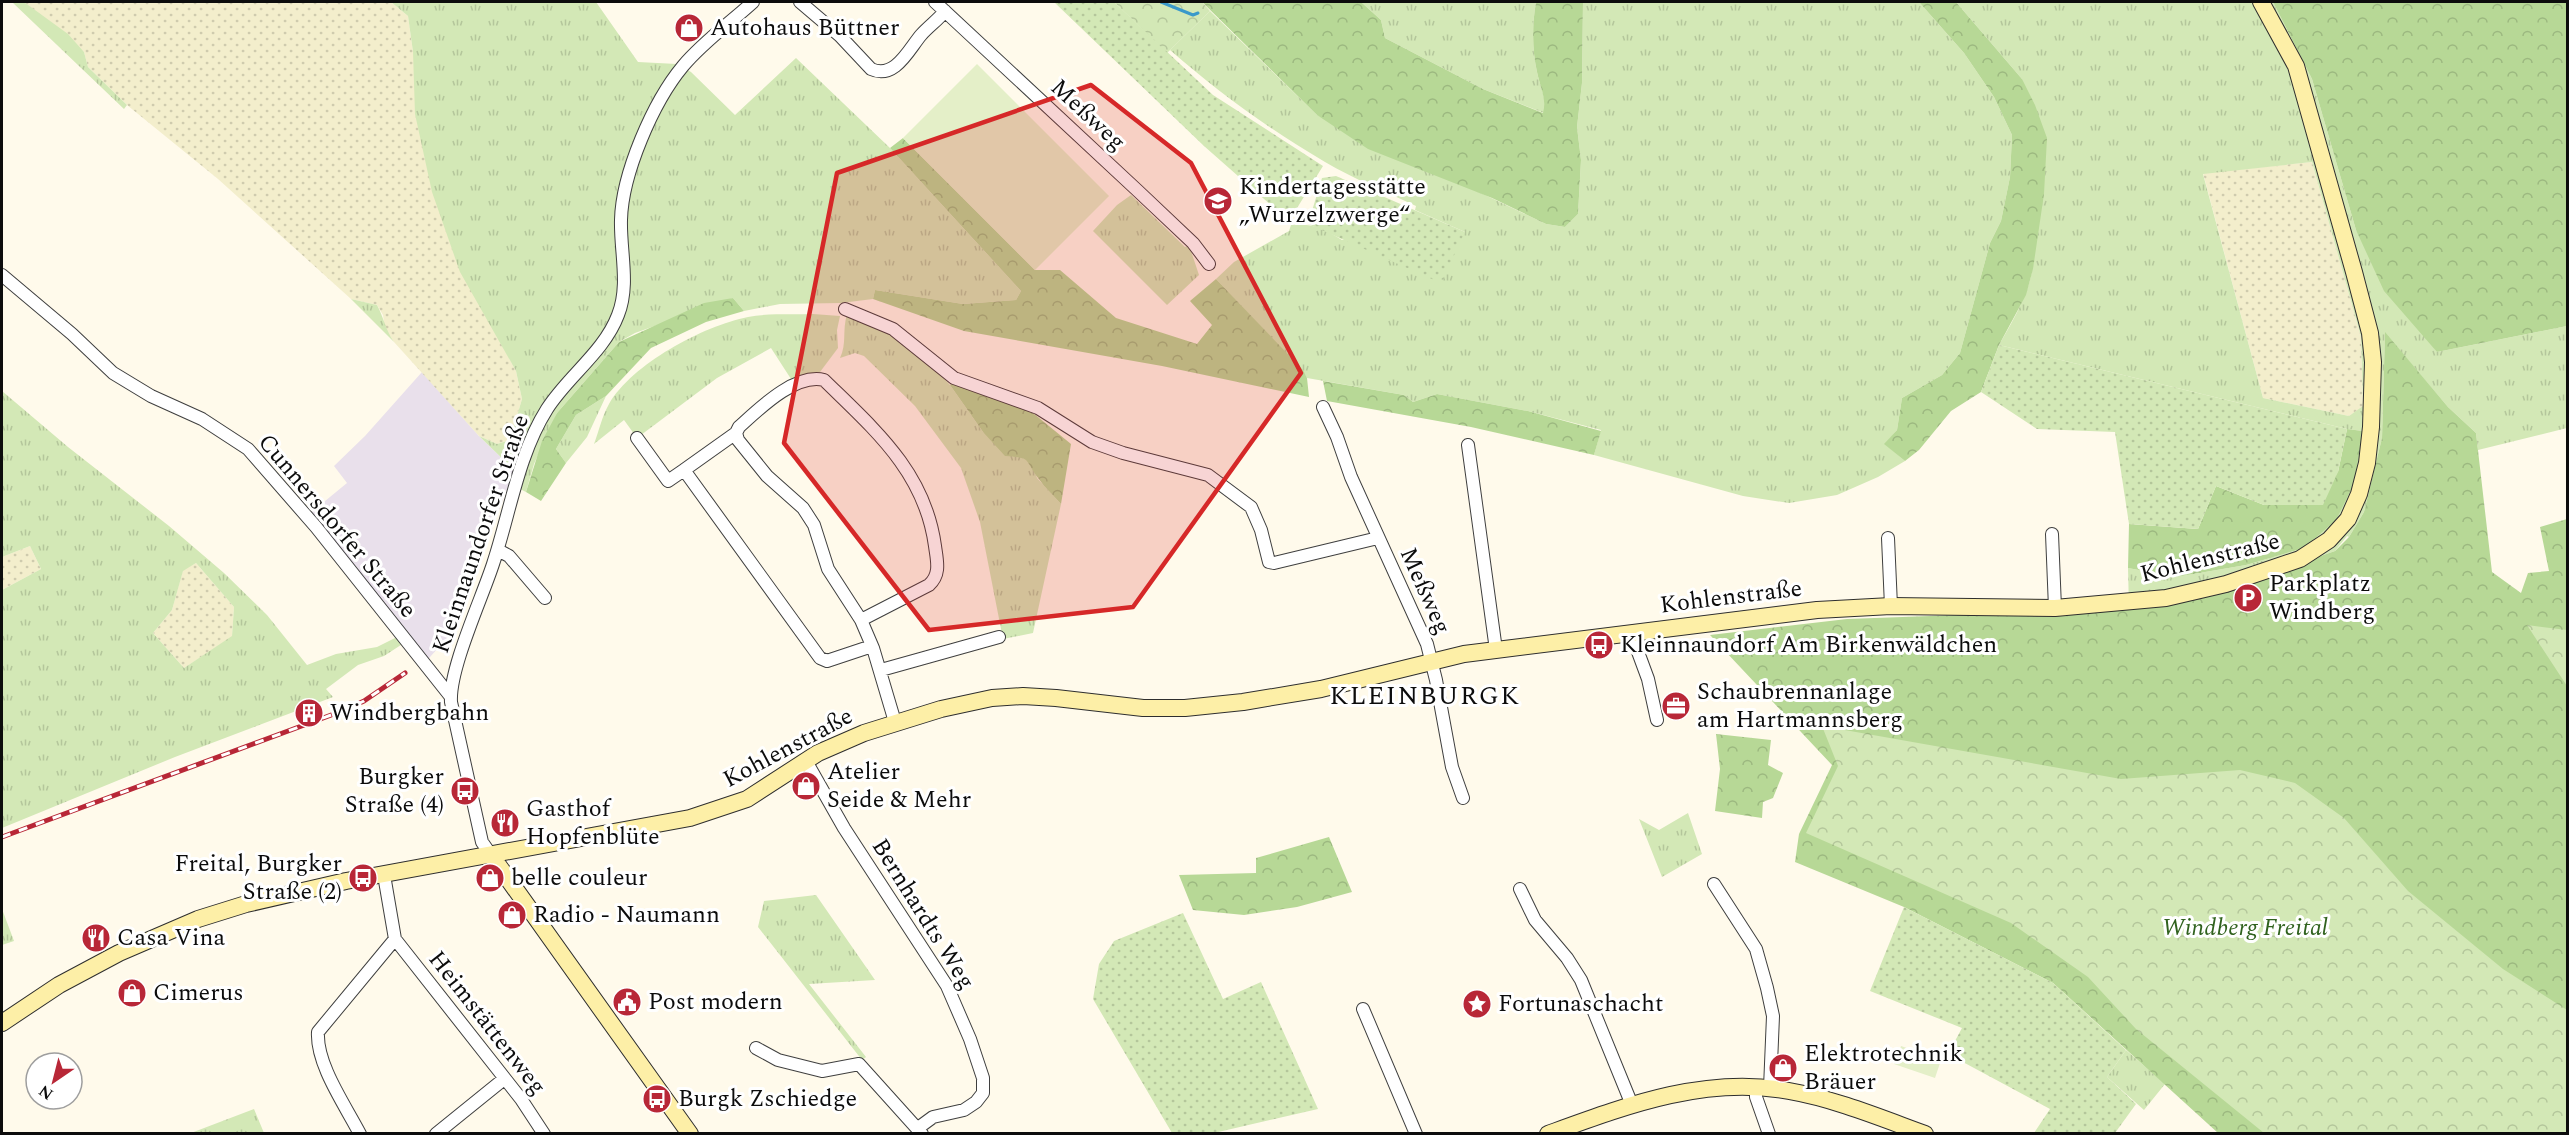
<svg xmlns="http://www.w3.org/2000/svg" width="2569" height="1135" viewBox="0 0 2569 1135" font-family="Spectral,serif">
  <defs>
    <pattern id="farmland-dots" width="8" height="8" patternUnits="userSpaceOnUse" patternTransform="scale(1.5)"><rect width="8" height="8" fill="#f3eecc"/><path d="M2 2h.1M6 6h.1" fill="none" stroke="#cfcbae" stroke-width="1.8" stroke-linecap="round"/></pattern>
    <pattern id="grass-tufts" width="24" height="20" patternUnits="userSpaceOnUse" patternTransform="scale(1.5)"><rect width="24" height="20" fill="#d3e8b6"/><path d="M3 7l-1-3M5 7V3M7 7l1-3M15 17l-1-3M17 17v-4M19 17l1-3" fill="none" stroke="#b4c69b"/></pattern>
    <pattern id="forest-crowns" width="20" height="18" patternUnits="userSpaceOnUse" patternTransform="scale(1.5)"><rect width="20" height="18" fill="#b7d896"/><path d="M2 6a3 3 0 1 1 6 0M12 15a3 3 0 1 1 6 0" fill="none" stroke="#9cb880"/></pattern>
    <pattern id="park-crowns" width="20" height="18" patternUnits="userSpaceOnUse" patternTransform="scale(1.5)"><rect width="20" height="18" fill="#d3e8b6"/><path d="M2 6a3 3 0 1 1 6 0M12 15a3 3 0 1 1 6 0" fill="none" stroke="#b4c69b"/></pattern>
    <pattern id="garden-dots" width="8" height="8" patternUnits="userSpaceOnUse" patternTransform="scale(1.5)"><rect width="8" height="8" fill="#d3e8b6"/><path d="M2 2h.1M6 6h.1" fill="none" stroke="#b4c69b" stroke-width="1.8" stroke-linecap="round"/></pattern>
  </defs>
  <rect width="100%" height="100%" fill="#fffaeb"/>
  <path fill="#e9e0eb" d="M422 372 479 436 514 470 484 551 448 637 421 667 359 586 302 520 347 483 334 466 365 436Z"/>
  <path fill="url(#farmland-dots)" d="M24 2H391L408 16 413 52 495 332 516 371 522 399 510 440 497 444 479 436 394 342 385 329 383 315 377 305 351 299 218 179 127 105 88 67 84 52Z
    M2312 162 2361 337 2363 407 2349 416 2263 398 2203 173Z
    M30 546 41 569 2 590V557Z
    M196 563 234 607 232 637 184 668 153 633 172 610 183 570Z"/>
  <path fill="url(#grass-tufts)" fill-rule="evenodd" d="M12 2H24L68 34 84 52 88 67 127 105 124 109Z
    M391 2H596L638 62 677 64 691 72 735 115 796 58 890 148 1021 291 1016 300 963 304 875 290 873 299 841 303 780 304 744 311 733 298 635 333 619 342 557 413 534 464 526 492 510 484 514 470 479 436 497 444 510 440 522 399 516 371 460 272 432 192 415 114 413 52 408 16Z
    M1361 2H1536C1532 24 1532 50 1537 72 1540 87 1547 98 1544 113L1483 89 1385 38 1381 20Z
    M1583 2H1919L1964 53 1994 97 2012 135 2010 177 2001 221 1990 243 1960 353 1942 375 1902 398 1897 430 1885 444 1905 461 1878 477 1837 495 1789 503 1743 496 1594 455 1601 430 1528 411 1437 394 1413 402 1404 395 1307 378 1302 370 1216 279 1234 262 1289 231 1291 225C1312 223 1324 229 1342 240L1465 232 1415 210 1416 206C1386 192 1354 179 1325 162 1270 130 1218 92 1170 50L1210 11 1317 115 1546 224 1565 227 1578 214 1581 160 1577 127 1582 83Z
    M1956 2H2273L2312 79 2356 230 2437 352 2567 326V428L2478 450 2476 433 2448 407 2385 333 2382 438 2364 512 2349 537 2347 536 2335 551 2229 588 2129 609 2128 568 2176 577 2246 565 2304 548 2363 431 2347 429 1999 345C2015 317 2032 289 2034 256L2022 79ZM2312 162 2361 337 2363 406 2349 416 2263 398 2203 174Z
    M1131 195 1185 247 1189 245 1199 275 1167 305 1093 231 1117 205Z
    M351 299 377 305C384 318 385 329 394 342Z
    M813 314 840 316 837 330 838 348 820 372 791 379 771 348 717 378 637 438 624 420 594 444C599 431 602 416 609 404 632 364 703 326 748 317 768 313 791 315 813 314Z
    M847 314 887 330 931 364 950 385 983 432 1032 464 1037 478 1061 504 1033 633 1003 639 980 522 961 468 915 406 864 356 855 353 840 358C847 344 842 331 847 314Z
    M2 391 68 447 169 526 224 573 267 615 307 665 336 654 377 647 399 636 404 643 384 656 358 665 326 689 333 697 175 757 2 828V590L41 569 30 546 2 557ZM196 563 234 607 232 636 184 668 153 633 172 610 183 571Z
    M606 396 587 437 566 463 556 449 576 415Z
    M1688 813 1702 854 1662 877 1639 819 1659 830Z
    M816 895 875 980 809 984 866 1057 862 1060 758 927 764 901Z
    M2 909 14 941 2 945Z
    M2126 1050 2165 1084 2144 1110 2107 1077Z
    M254 1109 264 1133H191Z"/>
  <path fill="url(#forest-crowns)" d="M1202 2H1361L1381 20 1385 38 1483 89 1543 113C1547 99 1540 87 1537 72 1532 50 1532 24 1536 2H1583L1582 83 1577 127 1581 160 1578 214 1565 227 1546 224 1492 198 1368 149 1317 115Z
    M1919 2H1956L2022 79 2035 105 2047 138 2044 194 2033 269 2026 295 1999 345 1981 392 1951 411 1919 450 1905 461 1884 444 1897 430 1902 398 1942 375 1960 353 1990 243 2001 221 2010 177 2012 135 1994 97 1964 53Z
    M2273 2H2567V326L2437 352 2384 291 2356 230 2312 79Z
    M903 138 1035 270H1060L1116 318 1197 344 1212 325 1190 301 1216 279 1303 370 1307 378 1309 397 1162 366 964 331 873 299 875 290 963 304 1016 300 1021 291 890 148Z
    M733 298 744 311 706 322 651 348 606 396 576 415 556 449 566 463 541 501 526 492 542 441 557 413 619 342 704 303Z
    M2385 332 2448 407 2476 433 2492 572 2521 593 2528 573 2549 571 2540 527 2567 519V1133H2218L2053 983 1904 907 1795 862 1799 834 1832 765 1710 635 1847 619 2129 609 2229 588 2335 551 2349 537 2364 512 2382 438Z
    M1323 381 1404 395 1413 402 1437 394 1528 411 1601 431 1594 455 1471 427 1327 401Z
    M954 382 1033 413 1071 444 1061 504C1054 496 1045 488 1038 478 1024 459 1032 458 1005 456L983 432 950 385Z
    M2347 429 2363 431 2354 484 2336 520 2304 548 2246 565 2176 577 2128 568 2129 524 2198 529 2216 486 2264 505 2338 472Z
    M1716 734 1771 740 1768 765 1783 773 1773 798 1763 802 1762 818 1715 811 1720 769Z
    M1329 837 1352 892 1297 907 1244 915 1193 910 1179 875 1256 873V858Z"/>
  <path fill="url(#park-crowns)" d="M1114 2H1202L1210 11 1167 53Z
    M2527 625 2567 630V686Z
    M1822 726 2121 779 2240 770 2295 783 2344 818 2408 891 2503 969 2567 1010V1133H2264L2136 1029 2088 977 2011 923 1806 833 1838 766Z"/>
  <path fill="url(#garden-dots)" d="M1054 2H1114L1213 95 1323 166 1289 221 1204 146Z
    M1336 176 1465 232 1441 283 1308 224 1322 178Z
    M1999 345 2347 429 2338 472 2323 505H2264L2216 486 2198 529 2129 524 2115 432 2037 429 1981 392Z
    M1904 907 2053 983 2126 1050 2107 1077 2136 1104 2115 1133H2034L2050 1109 1948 1054 1962 1028 1870 991Z
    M1183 913 1223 999 1261 982 1318 1109 1214 1133H1172L1093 999 1099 964 1114 941Z"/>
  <path fill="#e4efc8" d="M977 64 1109 196 1035 270 903 138Z
    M1901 1046 1941 1060 1935 1078 1894 1064Z"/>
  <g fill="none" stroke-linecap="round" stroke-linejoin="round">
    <path stroke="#3a99ca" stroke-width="3" d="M1161 2 1193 15 1198 13"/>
    <g stroke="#3f3f3f" stroke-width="14">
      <path id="street" d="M800 2 840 36 871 69C895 80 909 49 921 35 929 26 938 20 945 11
        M935 2 1138 191 1193 243 1209 264
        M2 275 72 334 113 373 151 396 202 419 248 449 316 527 451 697
        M845 309 893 329 954 378 1038 408 1092 442 1123 453 1208 475 1251 507 1261 530 1269 562 1274 563 1378 538
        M1323 407 1337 437 1351 477 1427 644 1436 680 1452 767 1463 798
        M736 433 738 440 767 476 803 508 814 525 828 569 861 620 873 648 895 722
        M637 438 668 481 684 470 820 658 827 661 872 646
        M1468 445 1496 650
        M684 470 736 433 739 427C759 409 795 373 824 380 875 430 925 472 935 546 937 561 941 574 929 585L861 620
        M2052 534 2055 608
        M1888 538 1891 606
        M498 550 509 556 545 598
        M1631 633 1648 679 1657 720
        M881 670 999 637
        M806 761 844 828 947 986 970 1039 983 1078V1093L976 1102 964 1110 933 1117 918 1128
        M491 855 482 842 451 702C449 669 482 598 493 564 510 513 518 455 547 409 568 376 604 352 618 315 630 285 620 251 621 220 622 174 653 102 683 66 703 42 730 23 753 2
        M1714 884 1756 949 1767 988 1773 1016 1770 1088
        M1520 889 1535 920 1567 958 1581 980 1632 1105
        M395 939 521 1099 544 1134
        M1363 1009 1416 1134
        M756 1048 778 1060 822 1071 859 1064 922 1134
        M1756 1088V1097L1769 1134
        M360 1134C345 1105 316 1064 318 1032L395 939 384 875
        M436 1134 504 1079"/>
    </g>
    <g stroke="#2e2e2e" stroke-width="18">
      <path id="secondary" d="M491 855 690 1134
        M2 1023 59 985 119 953 198 919 246 904 346 881 690 818 747 799 818 753 864 733 941 709 992 698 1023 696 1056 698 1143 708H1185L1243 702 1321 689 1464 654 1817 610 1891 606 2055 608 2166 598 2226 584 2300 559 2329 540 2348 519 2359 494 2367 463 2371 427 2373 362 2370 333 2354 272 2296 66 2261 2
        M1548 1134C1625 1106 1706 1075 1789 1091 1835 1099 1881 1118 1925 1134"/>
    </g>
    <use href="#street" stroke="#fff" stroke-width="12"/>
    <use href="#secondary" stroke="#fdefa7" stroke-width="16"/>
    <g stroke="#b82737" stroke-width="5">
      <path id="rail" d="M2 837 342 711 364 701 405 673"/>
    </g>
    <use href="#rail" stroke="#fff" stroke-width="3" stroke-dasharray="9" stroke-linecap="butt"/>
  </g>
  <path fill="#d62828" fill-opacity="0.2" stroke="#d62828" stroke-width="4.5" stroke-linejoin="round" d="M1091 85 1191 163 1301 373 1133 607 929 630 784 443 837 173Z"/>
  <defs>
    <g id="shop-disc" transform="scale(1.5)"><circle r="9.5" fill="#b82737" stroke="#fff"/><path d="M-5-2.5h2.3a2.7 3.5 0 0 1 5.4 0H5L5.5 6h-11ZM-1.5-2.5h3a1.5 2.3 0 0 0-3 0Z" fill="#fff"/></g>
    <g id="school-disc" transform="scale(1.5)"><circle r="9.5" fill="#b82737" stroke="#fff"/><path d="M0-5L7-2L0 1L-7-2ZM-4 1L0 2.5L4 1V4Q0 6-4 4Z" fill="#fff"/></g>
    <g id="parking-disc" transform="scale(1.5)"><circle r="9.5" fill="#b82737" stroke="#fff"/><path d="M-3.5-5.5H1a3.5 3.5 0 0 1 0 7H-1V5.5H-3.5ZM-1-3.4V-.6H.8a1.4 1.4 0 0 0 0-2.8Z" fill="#fff"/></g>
    <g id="bus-disc" transform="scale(1.5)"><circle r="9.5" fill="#b82737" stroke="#fff"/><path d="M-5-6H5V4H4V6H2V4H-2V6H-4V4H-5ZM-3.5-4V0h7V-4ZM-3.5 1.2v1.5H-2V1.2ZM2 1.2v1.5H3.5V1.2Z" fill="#fff"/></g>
    <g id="office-disc" transform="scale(1.5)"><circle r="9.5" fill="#b82737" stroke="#fff"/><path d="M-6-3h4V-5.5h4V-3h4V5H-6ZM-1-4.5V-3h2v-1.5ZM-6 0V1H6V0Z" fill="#fff"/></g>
    <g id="building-disc" transform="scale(1.5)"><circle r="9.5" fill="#b82737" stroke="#fff"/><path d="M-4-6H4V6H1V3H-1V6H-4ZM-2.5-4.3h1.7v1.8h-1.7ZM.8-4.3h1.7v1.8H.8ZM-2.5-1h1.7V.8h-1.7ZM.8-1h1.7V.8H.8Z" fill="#fff"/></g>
    <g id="restaurant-disc" transform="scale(1.5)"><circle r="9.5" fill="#b82737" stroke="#fff"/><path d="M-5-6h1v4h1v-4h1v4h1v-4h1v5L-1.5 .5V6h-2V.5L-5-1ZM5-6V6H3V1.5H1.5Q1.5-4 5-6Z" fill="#fff"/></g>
    <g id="civic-disc" transform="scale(1.5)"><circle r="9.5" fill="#b82737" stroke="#fff"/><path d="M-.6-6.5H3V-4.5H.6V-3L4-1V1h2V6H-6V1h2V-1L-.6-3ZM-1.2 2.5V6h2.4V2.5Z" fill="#fff"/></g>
    <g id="sight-disc" transform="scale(1.5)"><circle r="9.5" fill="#b82737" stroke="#fff"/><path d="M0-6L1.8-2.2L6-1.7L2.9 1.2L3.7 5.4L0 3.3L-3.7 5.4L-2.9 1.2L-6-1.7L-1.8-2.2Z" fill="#fff"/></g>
  </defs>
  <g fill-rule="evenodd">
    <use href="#shop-disc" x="689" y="28"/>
    <use href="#school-disc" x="1218" y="201"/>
    <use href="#parking-disc" x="2248" y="598"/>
    <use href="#bus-disc" x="1599" y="645"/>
    <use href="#office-disc" x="1676" y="706"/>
    <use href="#building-disc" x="309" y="713"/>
    <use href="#shop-disc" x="806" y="786"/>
    <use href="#bus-disc" x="465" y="791"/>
    <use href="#restaurant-disc" x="505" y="823"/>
    <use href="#bus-disc" x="363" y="878"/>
    <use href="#shop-disc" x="490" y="878"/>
    <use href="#shop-disc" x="512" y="915"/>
    <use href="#restaurant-disc" x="96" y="938"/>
    <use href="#shop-disc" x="132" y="993"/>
    <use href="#civic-disc" x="627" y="1002"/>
    <use href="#sight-disc" x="1477" y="1004"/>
    <use href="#shop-disc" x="1783" y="1068"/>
    <use href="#bus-disc" x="657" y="1099"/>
  </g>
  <g text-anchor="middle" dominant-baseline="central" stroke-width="6" stroke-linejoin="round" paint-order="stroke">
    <g font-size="24" fill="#0c0c0c" stroke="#fff" text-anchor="start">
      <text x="710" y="28">Autohaus Büttner</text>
      <text x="1239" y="187">Kindertagesstätte<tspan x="1239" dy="28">„Wurzelzwerge“</tspan></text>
      <text x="2269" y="584">Parkplatz<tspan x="2269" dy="28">Windberg</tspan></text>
      <text x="1620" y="645">Kleinnaundorf Am Birkenwäldchen</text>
      <text x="1697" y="692">Schaubrennanlage<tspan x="1697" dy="28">am Hartmannsberg</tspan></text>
      <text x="330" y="713">Windbergbahn</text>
      <text x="827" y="772">Atelier<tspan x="827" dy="28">Seide &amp; Mehr</tspan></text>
      <text x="444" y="777" text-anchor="end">Burgker<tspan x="444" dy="28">Straße (4)</tspan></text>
      <text x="526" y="809">Gasthof<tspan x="526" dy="28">Hopfenblüte</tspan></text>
      <text x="342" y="864" text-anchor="end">Freital, Burgker<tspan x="342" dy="28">Straße (2)</tspan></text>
      <text x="511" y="878">belle couleur</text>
      <text x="533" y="915">Radio - Naumann</text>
      <text x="117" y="938">Casa Vina</text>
      <text x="153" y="993">Cimerus</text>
      <text x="648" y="1002">Post modern</text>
      <text x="1498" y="1004">Fortunaschacht</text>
      <text x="1804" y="1054">Elektrotechnik<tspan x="1804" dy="28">Bräuer</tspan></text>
      <text x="678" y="1099">Burgk Zschiedge</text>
    </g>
    <g font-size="24" fill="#0c0c0c" stroke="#fff">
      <text transform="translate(1088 115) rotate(43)">Meßweg</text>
      <text transform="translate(337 526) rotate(50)">Cunnersdorfer Straße</text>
      <text transform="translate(481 534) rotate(-71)">Kleinnaundorfer Straße</text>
      <text transform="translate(2210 558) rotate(-14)">Kohlenstraße</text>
      <text transform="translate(1425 591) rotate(66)">Meßweg</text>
      <text transform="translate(1731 597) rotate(-7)">Kohlenstraße</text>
      <text transform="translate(788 748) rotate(-28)">Kohlenstraße</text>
      <text transform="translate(923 914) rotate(58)">Bernhardts Weg</text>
      <text transform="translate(487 1023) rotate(52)">Heimstättenweg</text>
    </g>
    <g font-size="24" font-style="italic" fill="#30621e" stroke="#fff">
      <text x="2245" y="928">Windberg Freital</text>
    </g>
    <g font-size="26" letter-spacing="1.5" fill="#0c0c0c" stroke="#fff">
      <text x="1425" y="696">KLEINBURGK</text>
    </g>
  </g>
  <rect width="2569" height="1135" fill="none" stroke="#0c0c0c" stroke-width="6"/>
  <g transform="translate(54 1081) rotate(215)"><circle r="28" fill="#ffffff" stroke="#9e9e9e" stroke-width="1.5"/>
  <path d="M0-4.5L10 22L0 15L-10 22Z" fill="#b82737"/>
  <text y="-9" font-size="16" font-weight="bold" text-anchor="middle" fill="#0c0c0c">N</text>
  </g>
</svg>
